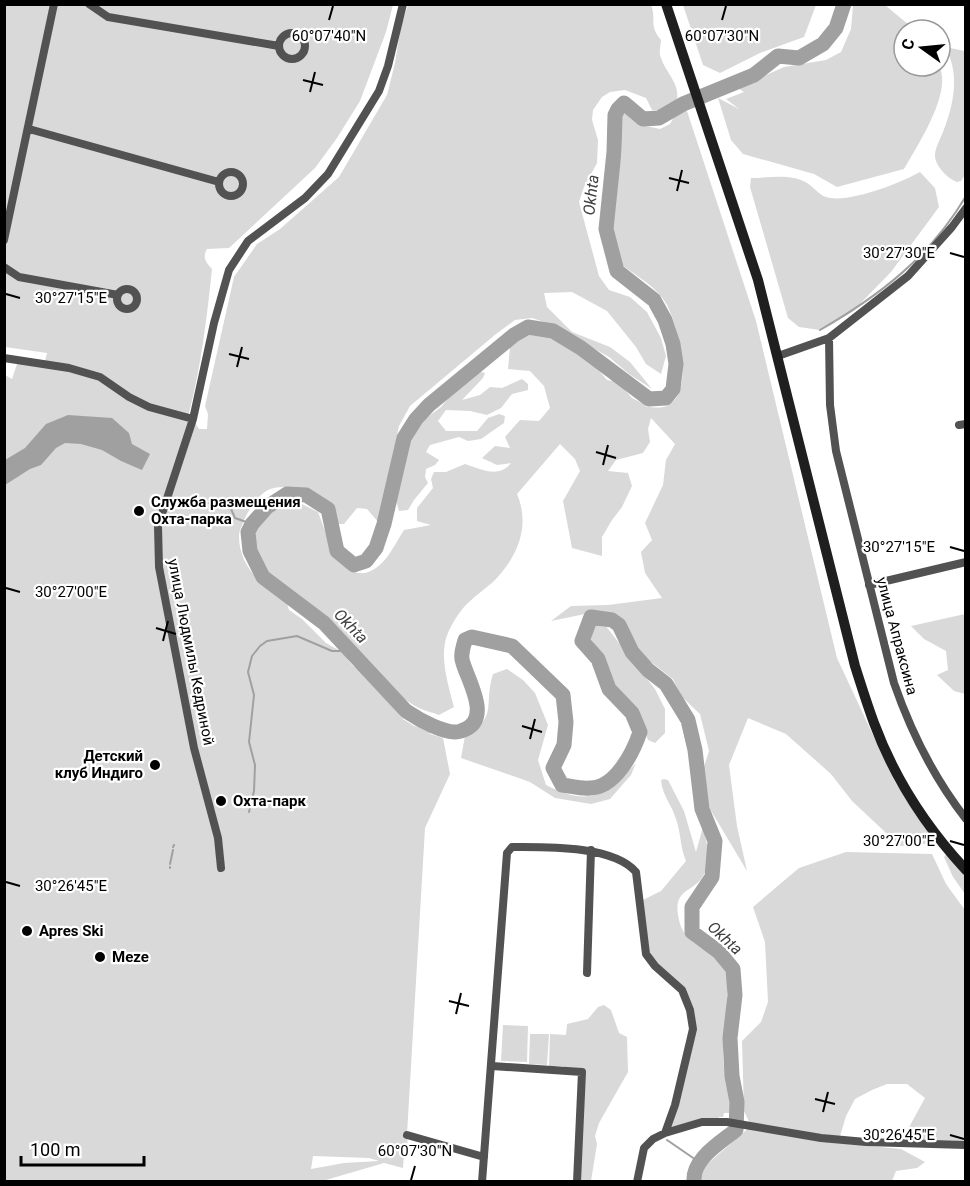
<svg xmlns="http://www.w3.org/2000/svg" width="970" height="1186" viewBox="0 0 970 1186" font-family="Roboto,sans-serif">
  <rect width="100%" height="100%" fill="#fff"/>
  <path fill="#d9d9d9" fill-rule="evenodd" d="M5 5H393L386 32 360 101 337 138 315 168 229 248 207 249C202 257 206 263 212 269 207 317 201 367 189 413L199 429H207L208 414 205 406 234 277 257 244 280 229 339 177 387 95 395 63 401 26 408 5H651C657 20 648 25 661 40 661 44 659 51 660 55 665 74 684 85 675 106L664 111 652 110 646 98 625 90 610 92 602 97 593 110 592 120 598 140 597 163 584 187 579 202 599 276 609 290 630 297 647 312 661 338 666 356 661 374 646 364 636 347 607 311 572 292 544 293 547 307 572 332 610 347 630 362 652 389 629 374 609 357 550 324 532 318 515 320 496 334 410 406 399 426 379 523 367 509 357 508 344 524H336C335 518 334 511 332 506 323 491 283 482 268 490 257 496 250 508 245 518 243 524 239 530 239 536 239 567 262 586 286 600L289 610 302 619 326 643 342 652 352 665 366 675 403 719 414 726 428 729 430 734 443 738 450 774 425 828 407 1134 408 1150 404 1152 403 1168 384 1163 319 1182 5 1181V375L12 379 17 364 45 361 47 353 5 347ZM313 1156 369 1158 379 1161 344 1163 311 1169Z
    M683 5H816L804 37 760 53 720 73 703 65Z
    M853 5H885L915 30H904V66H939C953 92 917 146 904 169L837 187 814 174 743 154 731 140 718 98 739 109 726 99 744 92 738 88 784 67 826 60 841 52 851 29Z
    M950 48 965 51V175L961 181 957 182C947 178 934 165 935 154 936 147 940 139 943 132 953 106 960 77 947 51Z
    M686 108 756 321 837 658 894 780 935 843 900 846 852 801 831 774 786 734 748 718 729 765 737 826 747 871 710 809 700 779 709 751 700 714 681 696 673 679 634 649 621 623 590 613 551 621 571 606 608 605 662 598 645 573 641 552 652 540 645 523 663 485 666 460 675 444 651 418 648 429 650 442 643 453 616 460 608 471 628 473 632 486 622 507 612 520 602 537V556L572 548 563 501 580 471 575 459 560 444 517 494C531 527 517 558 493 582 485 589 476 595 468 603 459 611 447 631 445 643 441 663 449 688 454 707L439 715C432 712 424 711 417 707 398 697 367 666 353 649 345 640 338 629 329 621 305 600 254 576 253 540 252 522 269 510 280 499L302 504 318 512C326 532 343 591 376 568 388 560 396 542 404 530L431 525 417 521V508L433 488 431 479 434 472H446L465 464C481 469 499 479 511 463L497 465 482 458 495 446 510 448 505 437 520 420 539 421 550 408 544 386 530 371 508 369 510 347 520 336 538 332 557 338 594 365 607 380 618 382 632 398 644 404 646 407C653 407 662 409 669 405 695 389 678 327 667 305 657 287 638 277 622 265L612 226 614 199 622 152 620 114 627 112 646 126 660 129 670 124 675 115Z
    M920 172 935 188 939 207 891 272 852 312 820 330 799 327 788 318 750 187 751 178C769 178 791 173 807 183 813 186 819 195 826 197 847 204 901 183 920 172Z
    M477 371 485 373 483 378 462 400 480 395 490 387 502 388 522 379 528 384V390L512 394 501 408 487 415 470 411 446 410 438 421 446 431H477L488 418 499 414 505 416 504 423 481 439 468 441 459 437 430 445 426 452 439 460 435 465 426 469 425 477 428 483 414 500 408 510 399 511 395 497 408 446 413 432 421 422 441 407 461 383Z
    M965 614H966L965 694 954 691 937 675 948 670 946 651 924 639 911 626Z
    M591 621 600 622 605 625 655 689 665 709V733L655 743 648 740 640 719 615 685 600 653 590 638 589 629Z
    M507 669 523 680 535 693 548 725 538 760 546 785C589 807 605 796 636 763L631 775 610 799 591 804 555 798 530 782 461 758 465 736C499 716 483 707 493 674Z
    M664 779 668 780 684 811 696 852 703 827C707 842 712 863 703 876 693 893 674 888 678 915 683 951 714 944 726 972 729 980 727 991 727 999 727 1016 723 1033 723 1050 722 1071 730 1092 731 1113H724L723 1117H719L718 1120 665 1133 693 1029 682 990 646 954 641 901 661 891 686 861C680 847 681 833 676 819 672 805 662 795 661 780Z
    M846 852 932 854 946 884 965 910V1141L902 1140 925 1098 907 1084H887L872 1090 855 1099 846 1116 838 1143 901 1149 925 1162 917 1168 896 1171 892 1181H699L705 1166 751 1126 744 1111 742 1041 761 1022 768 1002 765 942 753 907 799 868Z
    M947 853 965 875V894L953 877 944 857Z
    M604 1005 611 1010 619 1033 627 1037 628 1072 599 1123 595 1136 597 1144 591 1181H577L582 1072 564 1071V1066H549L550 1034 566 1035 567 1024 588 1019 598 1007Z
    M503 1025 528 1026 527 1062 501 1061Z
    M530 1034H549L547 1065 529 1064Z"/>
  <path fill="#a0a0a0" d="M68 415 112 418 129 433 132 444 150 454 142 470 121 461 102 450 81 444 65 443 56 448 41 465 30 469 5 485V460L25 448 46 424Z"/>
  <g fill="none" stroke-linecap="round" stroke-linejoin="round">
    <path stroke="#a0a0a0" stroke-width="2" d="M820 330C879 296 930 257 966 196
      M198 503C207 503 215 505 222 500L231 509 235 518 252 524
      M249 812 254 791 255 765 249 742 254 695 248 672 252 656 260 646 267 641 297 636 332 651H350
      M173 847 174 845
      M170 864 173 850
      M170 868V867
      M667 1140 699 1162"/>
    <path stroke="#a0a0a0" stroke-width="15" d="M694 1182C692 1159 720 1143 736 1130L737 1102 732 1076 730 1038 735 995 733 969 719 952 692 932V907L712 877 715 841 702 809 695 750 688 720 666 684 648 670 632 652 619 625 612 620 591 617 582 641 598 659 609 689 632 713 640 732C633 753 615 788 590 788 581 789 571 786 562 785L553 768 564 745 566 722 563 695 512 646 472 637 465 640C463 648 460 656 463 663 469 683 493 721 461 731 447 736 418 719 406 711L324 623 263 577 250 551 248 532 252 524 267 507 287 494 306 495 328 509 337 551 354 565 366 561 376 548 384 524 404 438 416 419 429 405 514 335 528 327 553 331 581 348 649 399 666 398 673 389 676 364 673 344 665 320 654 300 617 271 606 229 614 152 615 115 618 109 624 103 643 119 659 118 683 104 754 75 778 56 799 58 823 44 836 28 844 4"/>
    <path stroke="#525252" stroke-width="8" d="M89 4 108 17 279 46
      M279 46a13 13 0 1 1 26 0a13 13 0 1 1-26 0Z
      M29 129 219 182
      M219 184a12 12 0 1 1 24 0a12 12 0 1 1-24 0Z
      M4 240 54 4
      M4 267 19 277 118 295
      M117 299a10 10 0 1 1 20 0a10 10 0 1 1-20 0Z
      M829 338 830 405 836 451 894 683C911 732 934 778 966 819
      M778 356 829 338 908 276 952 227 966 208
      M4 358 69 368 100 377 129 397 149 407 193 419
      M959 425 966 424
      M869 585 966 562
      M221 868 218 838 194 748 159 567 158 526 193 419 214 323 229 270 248 241 305 198 328 174 379 91 388 66 403 4
      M587 973 591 850
      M492 1066 582 1072 577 1182
      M407 1135 484 1157
      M482 1182 507 853 512 847C545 847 613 845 636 872L646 954 655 966 682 990 690 1010 693 1029 675 1105 665 1133
      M637 1182 644 1148 653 1139 665 1133 702 1122H727L821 1138 866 1142 966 1145"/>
    <path stroke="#1f1f1f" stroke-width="10" d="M666 4 758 280 855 666C861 685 867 704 874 723 894 777 927 828 966 870"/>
  </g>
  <path fill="none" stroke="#000" stroke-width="2" d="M329 20 333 6M722 20 726 6M303 80 323 85M310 92 315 72M669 178 689 183M677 191 682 170M950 253 964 257M6 294 20 298M229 354 249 359M237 367 242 347M596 452 616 458M603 465 608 445M950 547 964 551M6 588 20 592M156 628 176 634M163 641 168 621M522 726 542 732M530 739 535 719M950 841 964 845M6 882 20 886M449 1001 469 1006M456 1014 461 993M815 1099 835 1104M823 1112 828 1092M950 1135 964 1139M411 1180 415 1166"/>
  <g fill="#000" stroke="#fff" stroke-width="2">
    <circle cx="139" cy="511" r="6"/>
    <circle cx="155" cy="765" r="6"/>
    <circle cx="221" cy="801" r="6"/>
    <circle cx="27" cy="931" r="6"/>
    <circle cx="100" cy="957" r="6"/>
  </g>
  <g text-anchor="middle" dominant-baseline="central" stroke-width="4.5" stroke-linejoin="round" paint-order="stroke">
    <g font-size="15" font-weight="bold" fill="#000" stroke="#fff" text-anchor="start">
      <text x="151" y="502">Служба размещения<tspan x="151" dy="17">Охта-парка</tspan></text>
      <text x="143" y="756" text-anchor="end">Детский<tspan x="143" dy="17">клуб Индиго</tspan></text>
      <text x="233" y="801">Охта-парк</text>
      <text x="39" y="931">Apres Ski</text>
      <text x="112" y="957">Meze</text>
    </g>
    <g font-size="15" fill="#000" stroke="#fff">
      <text transform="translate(897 636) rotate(75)">улица Апраксина</text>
      <text transform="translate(191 652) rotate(79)">улица Людмилы Кедриной</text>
    </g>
    <g font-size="16" font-style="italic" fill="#414141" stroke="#fff">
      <text transform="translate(591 195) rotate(-84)">Okhta</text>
      <text transform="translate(351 626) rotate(46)">Okhta</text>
      <text transform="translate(725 938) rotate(43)">Okhta</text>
    </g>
  </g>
  <g font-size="15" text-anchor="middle" fill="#000" stroke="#fff" stroke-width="4.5" stroke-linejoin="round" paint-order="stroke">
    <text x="329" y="41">60°07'40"N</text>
    <text x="722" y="41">60°07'30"N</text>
    <text x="899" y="258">30°27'30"E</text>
    <text x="71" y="303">30°27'15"E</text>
    <text x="899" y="552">30°27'15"E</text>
    <text x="71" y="597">30°27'00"E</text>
    <text x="899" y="846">30°27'00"E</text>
    <text x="71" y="891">30°26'45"E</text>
    <text x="899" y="1140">30°26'45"E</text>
    <text x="415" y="1156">60°07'30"N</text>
  </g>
  <rect width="970" height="1186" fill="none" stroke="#000000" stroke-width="12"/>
  <g transform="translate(922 48) rotate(285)"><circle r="28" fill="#ffffff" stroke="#999999" stroke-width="1.5"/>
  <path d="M0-4.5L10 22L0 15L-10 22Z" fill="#000000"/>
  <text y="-9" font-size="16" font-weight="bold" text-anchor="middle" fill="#000000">С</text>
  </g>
  <path d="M21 1156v9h123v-9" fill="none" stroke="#000000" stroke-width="3"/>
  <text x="30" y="1156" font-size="18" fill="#000000" stroke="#ffffff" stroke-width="4.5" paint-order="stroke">100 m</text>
</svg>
